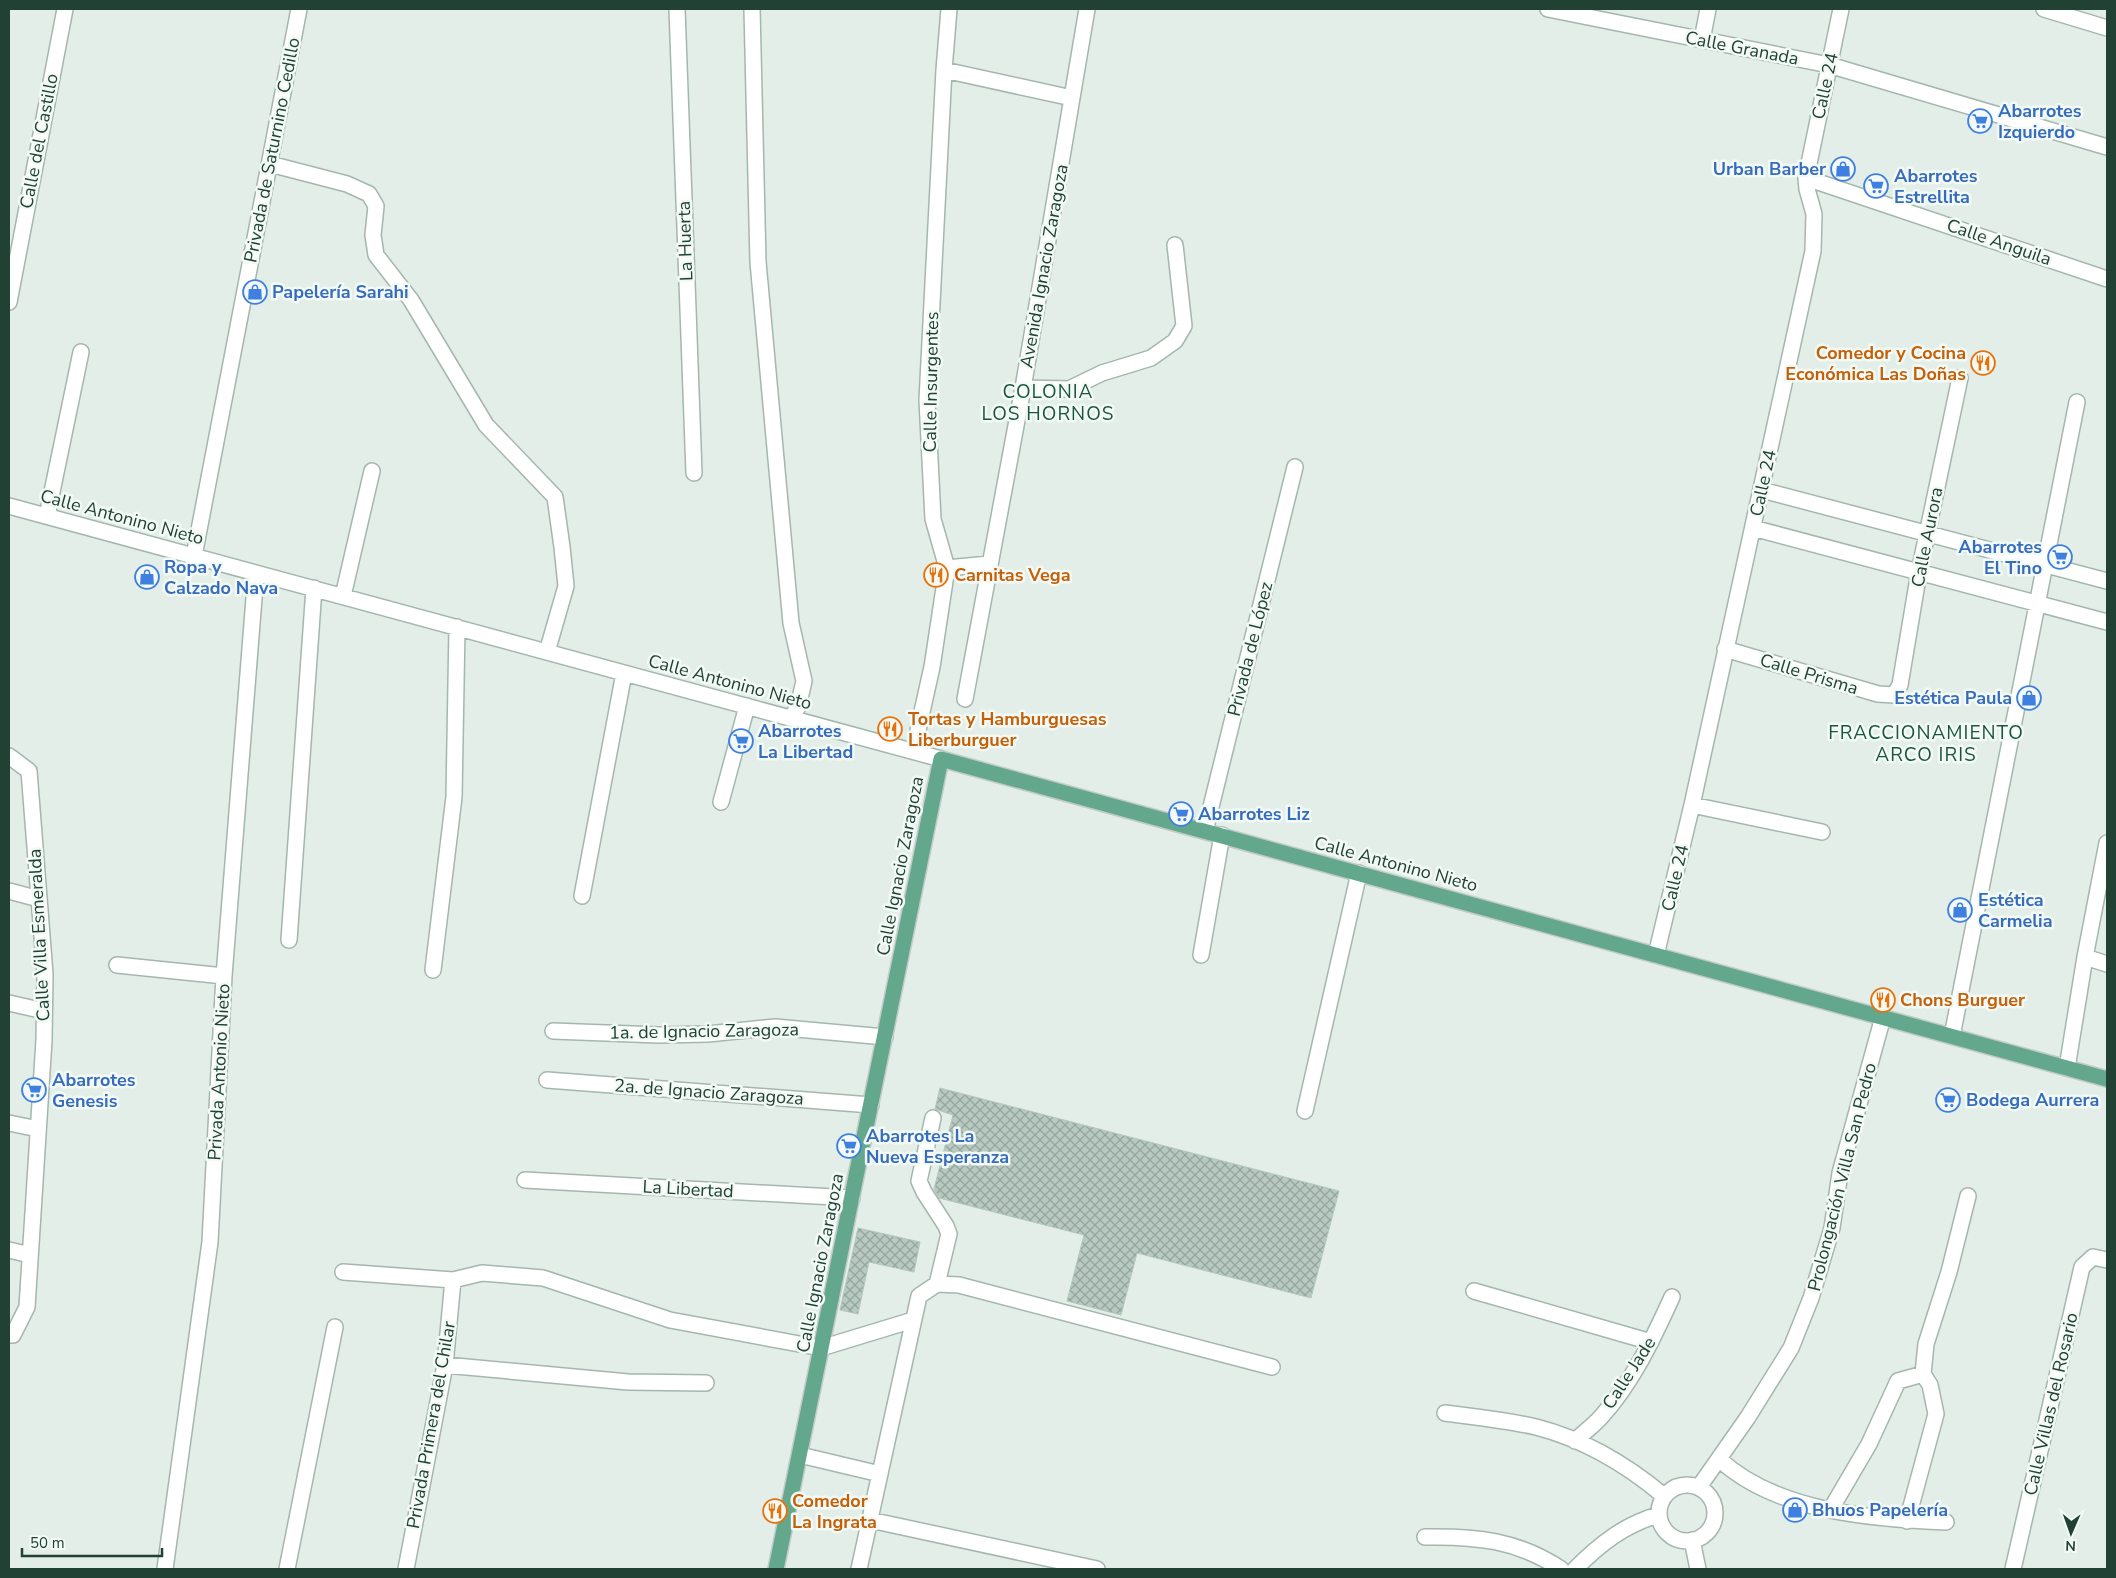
<svg xmlns="http://www.w3.org/2000/svg" width="2116" height="1578" viewBox="0 0 2116 1578" font-family="'Nunito Sans',sans-serif">
  <defs>
    <pattern id="building-cross-hatch" width="8" height="8" patternUnits="userSpaceOnUse" patternTransform="scale(1.25)"><rect width="8" height="8" fill="#b7c9c0"/><path d="M0 0l8 8M0 8l8-8" fill="none" stroke="#94a59d"/></pattern>
  </defs>
  <rect width="100%" height="100%" fill="#e2eee7"/>
  <path fill="url(#building-cross-hatch)" stroke="#b4c8bd" d="M940 1088 1339 1191 1311 1298 1137 1253 1121 1315 1067 1301 1084 1235 939 1198 934 1189 953 1115 935 1109Z
    M858 1228 920 1242 914 1272 869 1262 858 1314 840 1310Z"/>
  <g fill="none" stroke-linecap="round" stroke-linejoin="round">
    <g stroke="#a4b7ae" stroke-width="18">
      <path id="minor" d="M677 9 694 473
        M752 9 758 262 791 623 804 681 798 707 791 718
        M1548 9 1829 65 2107 147
        M2044 9 2107 28
        M1702 40 1708 9
        M944 70 1072 98
        M270 164 347 184 369 194 376 206 373 235 376 255 411 300 486 425 555 497 562 547 566 586 547 652
        M1806 178 2107 279
        M9 302 65 9
        M1023 388 1069 389 1102 373 1151 358 1175 341 1184 326 1175 245
        M1762 490 2107 581
        M9 506 941 759
        M47 516 81 352
        M1753 528 2107 622
        M194 556 299 9
        M947 568 989 564
        M343 596 372 471
        M1725 649 1878 694 1894 695 1900 685 1919 572 1960 378
        M965 699 1023 388 1087 9
        M915 751 919 725 932 667 947 568 933 519 927 400 944 70 949 9
        M9 756 29 771 45 974 44 1040 27 1307 13 1335H9
        M721 802 747 706
        M1692 805 1822 832
        M1205 831 1295 467
        M9 891 39 899
        M582 896 624 673
        M289 940 314 588
        M1201 955 1222 835
        M1656 955 1692 805 1813 251 1814 214 1807 189 1806 178 1841 9
        M2085 957 2107 964
        M117 965 224 976
        M433 970 454 797 457 627
        M9 1003 44 1011
        M553 1031 659 1035 708 1034 775 1027 885 1037
        M1952 1036 2077 402
        M2067 1068 2085 957 2107 843
        M547 1080 871 1105
        M1305 1111 1359 873
        M933 1118 919 1181 924 1192 946 1226 949 1234 937 1284
        M9 1123 38 1129
        M525 1180 852 1198
        M9 1250 30 1255
        M343 1272 453 1280 482 1273 543 1278 670 1320 821 1348 913 1320
        M1474 1291 1651 1342
        M445 1365 628 1382 706 1383
        M1445 1413C1475 1417 1506 1420 1536 1427 1583 1439 1627 1465 1664 1496
        M1575 1441C1583 1433 1593 1426 1601 1417 1632 1383 1653 1339 1672 1297
        M800 1455 880 1474
        M1719 1459C1776 1512 1872 1519 1946 1522
        M1659 1513a28 28 0 1 1 56 0a28 28 0 1 1-56 0Z
        M1699 1487 1748 1417 1791 1348 1811 1298 1832 1228 1840 1173 1883 1017
        M1831 1509 1869 1444 1898 1381 1923 1374 1926 1344 1949 1272 1968 1196
        M870 1520 1097 1569
        M1907 1521 1936 1414 1930 1385 1923 1374
        M1425 1537C1476 1536 1517 1540 1561 1569
        M1692 1540 1698 1569
        M165 1569 210 1242 224 976 256 573
        M287 1569 335 1327
        M406 1569 445 1365 453 1280
        M859 1569 919 1296 937 1284 959 1285 1272 1367
        M1575 1569C1600 1544 1624 1525 1658 1515
        M2013 1569 2082 1267 2093 1257 2107 1260"/>
    </g>
    <g stroke="#c1cac6" stroke-width="18">
      <path id="major" d="M776 1569 941 759 2107 1079"/>
    </g>
    <use href="#minor" stroke="#fff" stroke-width="15"/>
    <use href="#major" stroke="#63a88d" stroke-width="15"/>
  </g>
  <defs>
    <g id="supermarket-ring" transform="scale(1.25)"><circle r="9.5" fill="#f3faf6" stroke="#3f7fe0" stroke-width="1.5"/><path d="M-6-5.5h2.5l.6 2H6L4.5 2H-2.5L-4.4-4H-6ZM-1.5 3.2a1.3 1.3 0 1 0 .1 0ZM3 3.2a1.3 1.3 0 1 0 .1 0Z" fill="#3f7fe0"/></g>
    <g id="shop-ring" transform="scale(1.25)"><circle r="9.5" fill="#f3faf6" stroke="#3f7fe0" stroke-width="1.5"/><path d="M-5-2.5h2.3a2.7 3.5 0 0 1 5.4 0H5L5.5 6h-11ZM-1.5-2.5h3a1.5 2.3 0 0 0-3 0Z" fill="#3f7fe0"/></g>
    <g id="restaurant-ring" transform="scale(1.25)"><circle r="9.5" fill="#f3faf6" stroke="#e8710a" stroke-width="1.5"/><path d="M-5-6h1v4h1v-4h1v4h1v-4h1v5L-1.5 .5V6h-2V.5L-5-1ZM5-6V6H3V1.5H1.5Q1.5-4 5-6Z" fill="#e8710a"/></g>
  </defs>
  <g fill-rule="evenodd">
    <use href="#supermarket-ring" x="1980" y="121"/>
    <use href="#shop-ring" x="1843" y="169"/>
    <use href="#supermarket-ring" x="1876" y="186"/>
    <use href="#shop-ring" x="255" y="292"/>
    <use href="#restaurant-ring" x="1983" y="363"/>
    <use href="#supermarket-ring" x="2060" y="557"/>
    <use href="#restaurant-ring" x="936" y="575"/>
    <use href="#shop-ring" x="147" y="577"/>
    <use href="#shop-ring" x="2029" y="698"/>
    <use href="#restaurant-ring" x="890" y="729"/>
    <use href="#supermarket-ring" x="741" y="741"/>
    <use href="#supermarket-ring" x="1181" y="814"/>
    <use href="#shop-ring" x="1960" y="910"/>
    <use href="#restaurant-ring" x="1883" y="1000"/>
    <use href="#supermarket-ring" x="34" y="1090"/>
    <use href="#supermarket-ring" x="1948" y="1100"/>
    <use href="#supermarket-ring" x="849" y="1146"/>
    <use href="#shop-ring" x="1795" y="1510"/>
    <use href="#restaurant-ring" x="775" y="1511"/>
  </g>
  <g text-anchor="middle" dominant-baseline="central" stroke-width="5" stroke-linejoin="round" paint-order="stroke">
    <g font-size="18" fill="#204134" stroke="#f3faf6">
      <text transform="translate(1742 48) rotate(11)">Calle Granada</text>
      <text transform="translate(1825 86) rotate(-78)">Calle 24</text>
      <text transform="translate(39 141) rotate(-79)">Calle del Castillo</text>
      <text transform="translate(272 150) rotate(-79)">Privada de Saturnino Cedillo</text>
      <text transform="translate(685 241) rotate(-92)">La Huerta</text>
      <text transform="translate(1999 242) rotate(19)">Calle Anguila</text>
      <text transform="translate(1044 266) rotate(-80)">Avenida Ignacio Zaragoza</text>
      <text transform="translate(931 382) rotate(-89)">Calle Insurgentes</text>
      <text transform="translate(1763 483) rotate(-78)">Calle 24</text>
      <text transform="translate(122 517) rotate(15)">Calle Antonino Nieto</text>
      <text transform="translate(1927 537) rotate(-79)">Calle Aurora</text>
      <text transform="translate(1250 649) rotate(-76)">Privada de López</text>
      <text transform="translate(1809 674) rotate(17)">Calle Prisma</text>
      <text transform="translate(730 682) rotate(15)">Calle Antonino Nieto</text>
      <text transform="translate(1396 864) rotate(15)">Calle Antonino Nieto</text>
      <text transform="translate(900 866) rotate(-79)">Calle Ignacio Zaragoza</text>
      <text transform="translate(1675 878) rotate(-77)">Calle 24</text>
      <text transform="translate(39 935) rotate(-93)">Calle Villa Esmeralda</text>
      <text transform="translate(704 1031) rotate(-1)">1a. de Ignacio Zaragoza</text>
      <text transform="translate(219 1072) rotate(-87)">Privada Antonio Nieto</text>
      <text transform="translate(709 1092) rotate(4)">2a. de Ignacio Zaragoza</text>
      <text transform="translate(1842 1177) rotate(-76)">Prolongación Villa San Pedro</text>
      <text transform="translate(688 1189) rotate(3)">La Libertad</text>
      <text transform="translate(820 1263) rotate(-79)">Calle Ignacio Zaragoza</text>
      <text transform="translate(1629 1373) rotate(-57)">Calle Jade</text>
      <text transform="translate(2051 1404) rotate(-77)">Calle Villas del Rosario</text>
      <text transform="translate(431 1425) rotate(-80)">Privada Primera del Chilar</text>
    </g>
    <g font-size="18" font-weight="bold" fill="#366cbe" stroke="#f3faf6" text-anchor="start">
      <text x="1998" y="111">Abarrotes<tspan x="1998" dy="21">Izquierdo</tspan></text>
      <text x="1826" y="169" text-anchor="end">Urban Barber</text>
      <text x="1894" y="176">Abarrotes<tspan x="1894" dy="21">Estrellita</tspan></text>
      <text x="272" y="292">Papelería Sarahi</text>
      <text x="2042" y="547" text-anchor="end">Abarrotes<tspan x="2042" dy="21">El Tino</tspan></text>
      <text x="164" y="567">Ropa y<tspan x="164" dy="21">Calzado Nava</tspan></text>
      <text x="2012" y="698" text-anchor="end">Estética Paula</text>
      <text x="758" y="731">Abarrotes<tspan x="758" dy="21">La Libertad</tspan></text>
      <text x="1198" y="814">Abarrotes Liz</text>
      <text x="1978" y="900">Estética<tspan x="1978" dy="21">Carmelia</tspan></text>
      <text x="52" y="1080">Abarrotes<tspan x="52" dy="21">Genesis</tspan></text>
      <text x="1966" y="1100">Bodega Aurrera</text>
      <text x="866" y="1136">Abarrotes La<tspan x="866" dy="21">Nueva Esperanza</tspan></text>
      <text x="1812" y="1510">Bhuos Papelería</text>
    </g>
    <g font-size="18" font-weight="bold" fill="#c56008" stroke="#f3faf6" text-anchor="start">
      <text x="1966" y="353" text-anchor="end">Comedor y Cocina<tspan x="1966" dy="21">Económica Las Doñas</tspan></text>
      <text x="954" y="575">Carnitas Vega</text>
      <text x="908" y="719">Tortas y Hamburguesas<tspan x="908" dy="21">Liberburguer</tspan></text>
      <text x="1900" y="1000">Chons Burguer</text>
      <text x="792" y="1501">Comedor<tspan x="792" dy="21">La Ingrata</tspan></text>
    </g>
    <g font-size="19" letter-spacing="1" fill="#1a553f" stroke="#f3faf6">
      <text x="1048" y="392">COLONIA<tspan x="1048" dy="22">LOS HORNOS</tspan></text>
      <text x="1926" y="733">FRACCIONAMIENTO<tspan x="1926" dy="22">ARCO IRIS</tspan></text>
    </g>
  </g>
  <rect width="2116" height="1578" fill="none" stroke="#204134" stroke-width="20"/>
  <g transform="translate(2071 1533) rotate(182)" stroke="#f3faf6" stroke-width="4" paint-order="stroke">
  <path d="M0-4L9 19L0 12L-9 19Z" fill="#204134"/>
  <text y="-8" font-size="14" font-weight="bold" text-anchor="middle" fill="#204134">N</text>
  </g>
  <path d="M22 1548v8h140v-8" fill="none" stroke="#204134" stroke-width="2.5"/>
  <text x="30" y="1548" font-size="15" fill="#204134" stroke="#f3faf6" stroke-width="4" paint-order="stroke">50 m</text>
</svg>
